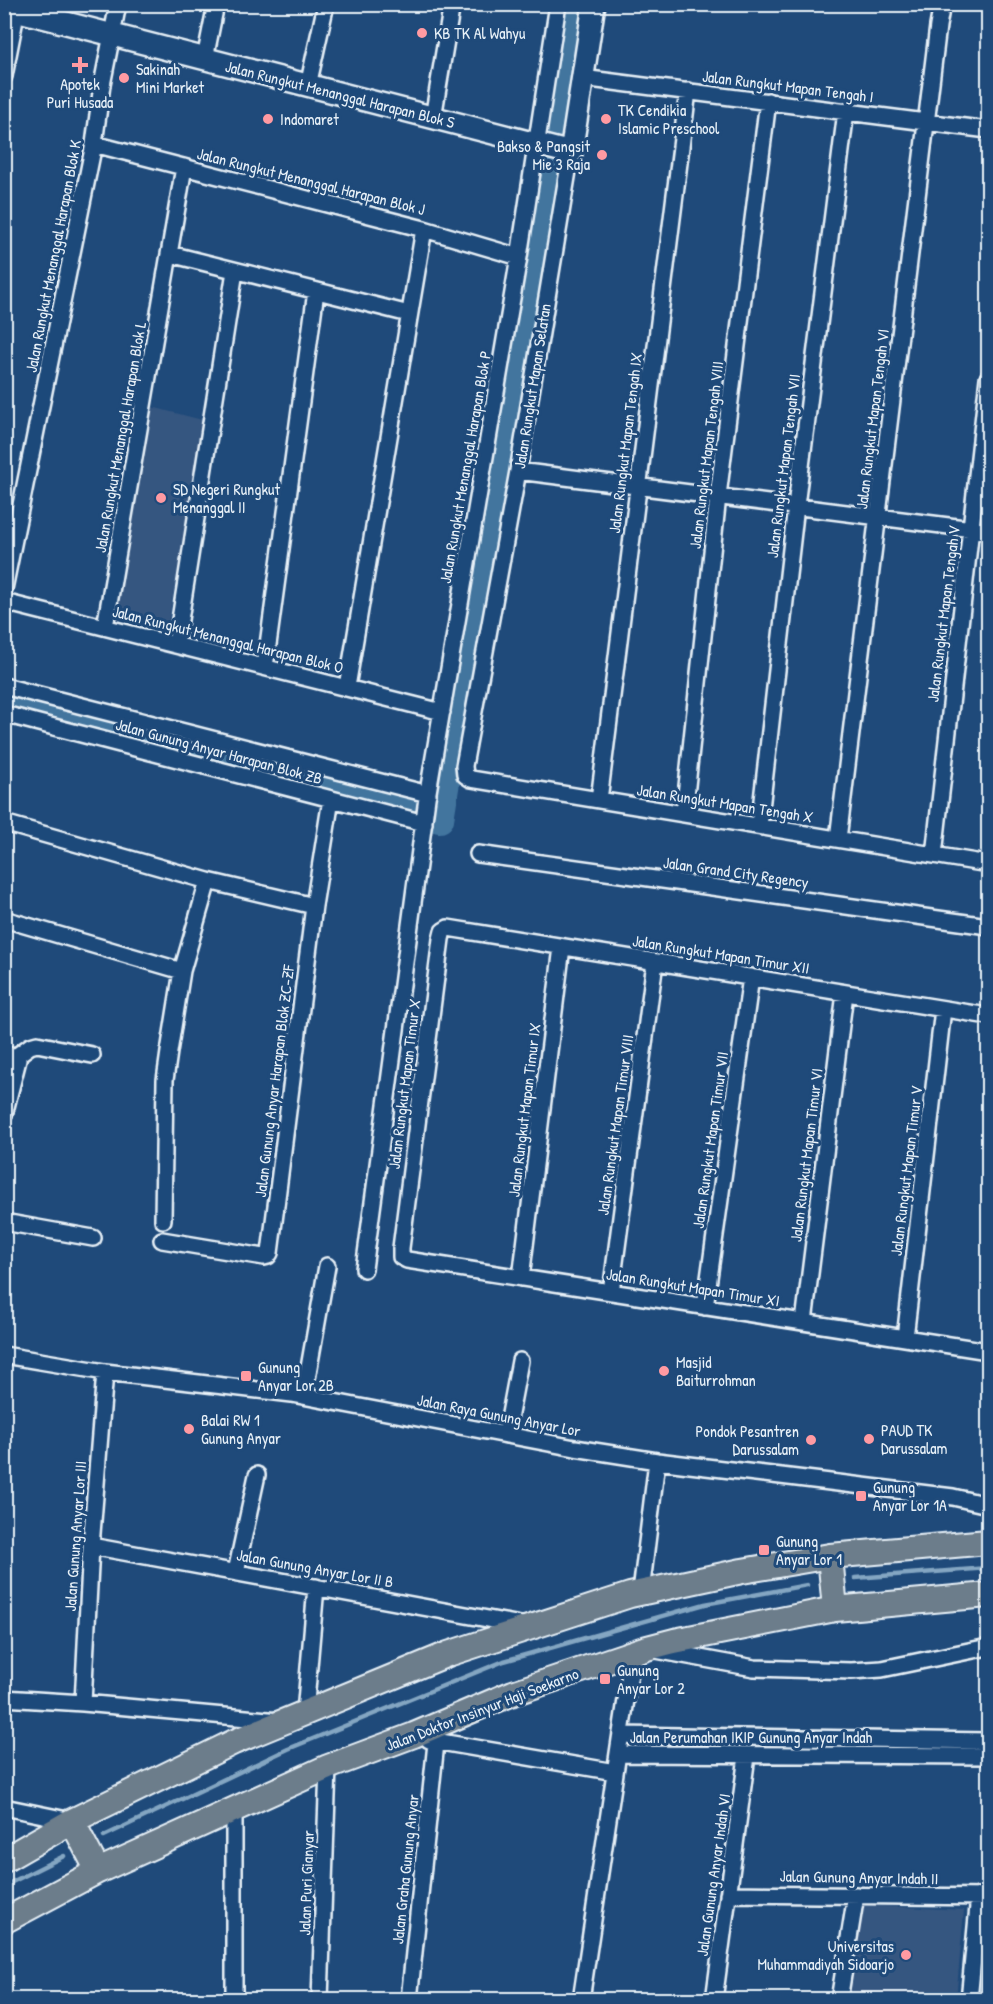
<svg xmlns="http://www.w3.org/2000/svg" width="993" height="2004" viewBox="0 0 993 2004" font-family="'Patrick Hand',sans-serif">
  <rect width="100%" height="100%" fill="#1f4a7a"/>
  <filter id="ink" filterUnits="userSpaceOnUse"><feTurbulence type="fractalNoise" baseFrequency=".0167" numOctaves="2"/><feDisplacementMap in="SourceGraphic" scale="12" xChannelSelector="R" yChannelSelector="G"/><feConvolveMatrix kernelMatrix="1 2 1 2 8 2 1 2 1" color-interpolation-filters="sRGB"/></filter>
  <g filter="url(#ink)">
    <path fill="#365680" d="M148 406 206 421 167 628 108 617Z
      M860 1905 964 1910 956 1999 845 2000Z"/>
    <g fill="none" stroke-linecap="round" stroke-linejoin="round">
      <path stroke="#84a6c2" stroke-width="4.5" d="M855 1578 988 1568
        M104 1836 288 1749 504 1661 705 1604 807 1585
        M4 1886 64 1856"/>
      <path stroke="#42749e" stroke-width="28" d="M4 702 396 809 440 819 571 4"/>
      <g stroke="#e8f1f8" stroke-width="20">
        <path id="street" d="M205 59 216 4
          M4 76 18 4
          M582 78 988 130
          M308 86 326 4
          M433 118 452 4
          M94 144 424 229 519 257
          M571 153 518 471 464 766 465 775 471 779 988 864
          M170 254 409 314
          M518 471 988 531
          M4 589 94 144 102 85 118 4
          M4 602 442 712
          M105 627 184 167
          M176 645 235 271
          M265 667 316 291
          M4 686 428 794
          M347 687 424 229
          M4 714 424 823
          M599 800 688 91
          M684 814 718 496 768 101
          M4 823 208 881 314 906
          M759 826 796 506 846 111
          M838 839 938 26 942 4
          M478 854 988 926
          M934 855 988 378
          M4 919 182 971
          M988 1016 448 928 443 931 441 939 401 1248V1257L407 1260 988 1351
          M4 1053 16 1057 18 1060 4 1115
          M15 1057 30 1046 37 1044 92 1055
          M163 1220 165 1080 169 1052 182 971 208 881
          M4 1222 93 1238
          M162 1240 264 1257 268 1256 270 1253 314 906 331 799
          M364 1269 427 798 519 257 558 4
          M521 1278 562 947
          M611 1292 655 962
          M705 1307 751 977
          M804 1322 845 993
          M905 1338 943 1009
          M4 1355 105 1372 292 1394 575 1448 657 1461 953 1497 988 1505
          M304 1396 327 1266
          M506 1435 520 1361
          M91 1546 526 1626
          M236 1572 257 1475
          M641 1592 657 1461
          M656 1650 754 1668 851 1671 882 1669 988 1647
          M4 1698 83 1703 279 1721
          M83 1703 91 1546 105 1372
          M305 1713 316 1587
          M621 1735 988 1741
          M429 1740 615 1772
          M618 1754 988 1756
          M4 1807 72 1821
          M728 1894 988 1897
          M234 2000V1808
          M320 2000 328 1767
          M409 2000 436 1743
          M581 2000 633 1653
          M714 2000 747 1756
          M839 2000 856 1895
          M969 2000 979 1896"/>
      </g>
      <g stroke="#e8f1f8" stroke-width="26">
        <path id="secondary" d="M4 7 571 153 594 4"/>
      </g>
      <g stroke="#e8f1f8" stroke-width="28">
        <path id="primary" d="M830 1556 835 1609
          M72 1821 98 1871
          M4 1860 72 1821 234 1742 448 1654 630 1595 742 1571 830 1556 988 1542
          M4 1921 98 1871 328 1767 414 1735 513 1693 647 1648 674 1641 835 1609 988 1595"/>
      </g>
      <use href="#street" stroke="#1f4a7a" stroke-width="15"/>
      <use href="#secondary" stroke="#1f4a7a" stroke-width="21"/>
      <use href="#primary" stroke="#6c7d8b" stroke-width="24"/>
    </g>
  </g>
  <g fill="#ff9aa2" stroke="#1f4a7a" stroke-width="2">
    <circle cx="422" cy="33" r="6"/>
    <path d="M77 56h6v6h6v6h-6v6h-6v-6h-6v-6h6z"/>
    <circle cx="124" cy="78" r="6"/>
    <circle cx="268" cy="119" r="6"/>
    <circle cx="606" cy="119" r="6"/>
    <circle cx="602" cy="155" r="6"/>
    <circle cx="161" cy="498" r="6"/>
    <circle cx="664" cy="1371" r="6"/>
    <rect x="240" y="1370" width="12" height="12" rx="3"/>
    <circle cx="189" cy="1429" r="6"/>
    <circle cx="869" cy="1439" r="6"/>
    <circle cx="811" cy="1440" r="6"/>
    <rect x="855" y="1490" width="12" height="12" rx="3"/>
    <rect x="758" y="1544" width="12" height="12" rx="3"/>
    <rect x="599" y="1673" width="12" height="12" rx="3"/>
    <circle cx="906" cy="1955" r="6"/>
  </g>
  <g text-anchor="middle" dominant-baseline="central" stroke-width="6" stroke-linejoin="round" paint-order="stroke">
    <g font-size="16" fill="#e8f1f8" stroke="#1f4a7a" text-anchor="start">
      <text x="434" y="33">KB TK Al Wahyu</text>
      <text x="136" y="69">Sakinah<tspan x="136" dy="18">Mini Market</tspan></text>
      <text x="80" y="84" text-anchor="middle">Apotek<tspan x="80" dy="18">Puri Husada</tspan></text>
      <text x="618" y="110">TK Cendikia<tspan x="618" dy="18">Islamic Preschool</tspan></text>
      <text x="280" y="119">Indomaret</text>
      <text x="590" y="146" text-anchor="end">Bakso &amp; Pangsit<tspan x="590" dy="18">Mie 3 Raja</tspan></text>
      <text x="173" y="489">SD Negeri Rungkut<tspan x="173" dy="18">Menanggal II</tspan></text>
      <text x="676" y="1362">Masjid<tspan x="676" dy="18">Baiturrohman</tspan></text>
      <text x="258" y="1367">Gunung<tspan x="258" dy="18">Anyar Lor 2B</tspan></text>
      <text x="201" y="1420">Balai RW 1<tspan x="201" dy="18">Gunung Anyar</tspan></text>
      <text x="881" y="1430">PAUD TK<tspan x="881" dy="18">Darussalam</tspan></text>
      <text x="799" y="1431" text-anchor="end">Pondok Pesantren<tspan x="799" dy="18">Darussalam</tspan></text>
      <text x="873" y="1487">Gunung<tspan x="873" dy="18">Anyar Lor 1A</tspan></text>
      <text x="776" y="1541">Gunung<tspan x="776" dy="18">Anyar Lor 1</tspan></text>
      <text x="617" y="1670">Gunung<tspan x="617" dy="18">Anyar Lor 2</tspan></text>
      <text x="894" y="1946" text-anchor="end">Universitas<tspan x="894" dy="18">Muhammadiyah Sidoarjo</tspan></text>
    </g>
    <g font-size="16" fill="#e8f1f8" stroke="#1f4a7a">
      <text transform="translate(788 86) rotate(7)">Jalan Rungkut Mapan Tengah I</text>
      <text transform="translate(340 94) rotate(14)">Jalan Rungkut Menanggal Harapan Blok S</text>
      <text transform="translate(311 181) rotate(14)">Jalan Rungkut Menanggal Harapan Blok J</text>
      <text transform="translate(53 256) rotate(-79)">Jalan Rungkut Menanggal Harapan Blok K</text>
      <text transform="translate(532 386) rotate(-81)">Jalan Rungkut Mapan Selatan</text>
      <text transform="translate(872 419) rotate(-83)">Jalan Rungkut Mapan Tengah VI</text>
      <text transform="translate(120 437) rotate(-80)">Jalan Rungkut Menanggal Harapan Blok L</text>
      <text transform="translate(625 443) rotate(-83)">Jalan Rungkut Mapan Tengah IX</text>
      <text transform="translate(706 455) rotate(-83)">Jalan Rungkut Mapan Tengah VIII</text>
      <text transform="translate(783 466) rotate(-83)">Jalan Rungkut Mapan Tengah VII</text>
      <text transform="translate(465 467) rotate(-80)">Jalan Rungkut Menanggal Harapan Blok P</text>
      <text transform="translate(943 614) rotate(-83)">Jalan Rungkut Mapan Tengah V</text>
      <text transform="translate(228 639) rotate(14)">Jalan Rungkut Menanggal Harapan Blok O</text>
      <text transform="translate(219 751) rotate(15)">Jalan Gunung Anyar Harapan Blok ZB</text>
      <text transform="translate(725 803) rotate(9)">Jalan Rungkut Mapan Tengah X</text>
      <text transform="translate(736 872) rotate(8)">Jalan Grand City Regency</text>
      <text transform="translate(721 954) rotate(9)">Jalan Rungkut Mapan Timur XII</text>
      <text transform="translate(274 1081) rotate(-83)">Jalan Gunung Anyar Harapan Blok ZC-ZF</text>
      <text transform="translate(404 1084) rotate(-83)">Jalan Rungkut Mapan Timur X</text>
      <text transform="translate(524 1110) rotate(-83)">Jalan Rungkut Mapan Timur IX</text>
      <text transform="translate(615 1125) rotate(-82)">Jalan Rungkut Mapan Timur VIII</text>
      <text transform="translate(710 1140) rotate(-82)">Jalan Rungkut Mapan Timur VII</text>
      <text transform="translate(806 1155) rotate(-83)">Jalan Rungkut Mapan Timur VI</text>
      <text transform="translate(906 1171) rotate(-83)">Jalan Rungkut Mapan Timur V</text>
      <text transform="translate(693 1287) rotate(9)">Jalan Rungkut Mapan Timur XI</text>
      <text transform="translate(499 1415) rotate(11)">Jalan Raya Gunung Anyar Lor</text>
      <text transform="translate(75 1536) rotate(-86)">Jalan Gunung Anyar Lor III</text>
      <text transform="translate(315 1568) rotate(10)">Jalan Gunung Anyar Lor II B</text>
      <text transform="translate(482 1709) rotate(-21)">Jalan Doktor Insinyur Haji Soekarno</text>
      <text x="751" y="1737">Jalan Perumahan IKIP Gunung Anyar Indah</text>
      <text transform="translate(405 1869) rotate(-84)">Jalan Graha Gunung Anyar</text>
      <text transform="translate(713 1875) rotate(-82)">Jalan Gunung Anyar Indah VI</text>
      <text transform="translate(859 1877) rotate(1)">Jalan Gunung Anyar Indah II</text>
      <text transform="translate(306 1883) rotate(-88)">Jalan Puri Gianyar</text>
    </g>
  </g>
  <rect width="993" height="2004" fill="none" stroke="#1f4a7a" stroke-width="24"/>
  <rect x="12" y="12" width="969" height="1980" fill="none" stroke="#e8f1f8" stroke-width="2" filter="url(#ink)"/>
</svg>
